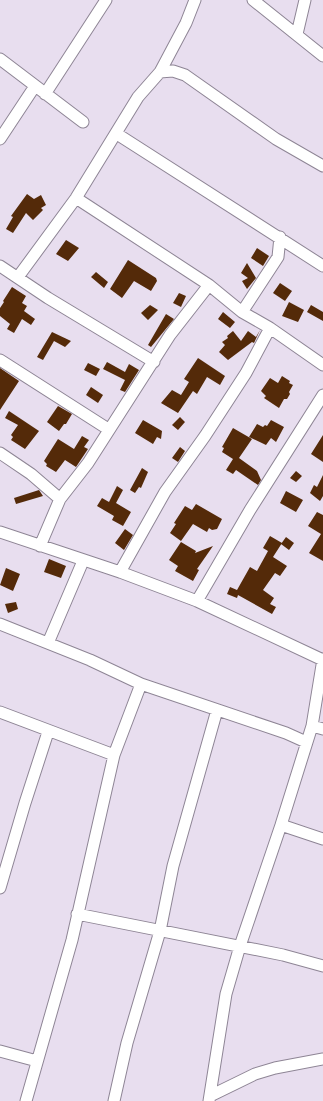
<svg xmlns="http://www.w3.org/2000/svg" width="323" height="1101" viewBox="0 0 323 1101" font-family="Barlow,sans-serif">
  <rect width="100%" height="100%" fill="#e8deef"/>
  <path fill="#542a09" d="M27 194 34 199 41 195 46 205 41 208 43 210 33 220 26 213 13 233 6 229 13 217 11 216Z
    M66 240 79 248 68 261 56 254Z
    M257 248 269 256 263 266 251 258Z
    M128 260 156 278 157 281 151 291 134 281 122 298 110 289Z
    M247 263 256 278 247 289 242 281 248 278 241 273Z
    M96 272 108 282 104 288 91 277Z
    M280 283 292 291 285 301 273 293Z
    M12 287 26 296 22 303 27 306 24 311 35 319 31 325 22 319 14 333 7 329 10 324 0 316V308L4 302 3 301Z
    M179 293 186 296 181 307 173 303Z
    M289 302 304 310 298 322 282 316Z
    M150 305 158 310 148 320 141 313Z
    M311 305 323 312V321L307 312Z
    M223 312 235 322 230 328 218 319Z
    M166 314 174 319 151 347 148 345Z
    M260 330 254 343 252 342 228 360 219 352 225 345 222 342 228 338 227 336 233 331 241 341 248 331 256 337Z
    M52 332 71 341 65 347 54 341 43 360 37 357Z
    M198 358 225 376 220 385 207 377 197 394 193 391 178 413 161 403 172 390 181 395 189 382 184 379Z
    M107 362 125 372 129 364 139 370 125 392 120 390 125 380 103 369Z
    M88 363 100 369 96 376 84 370Z
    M0 368 19 381 0 410Z
    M282 376 290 381 289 383 293 385 289 392 290 394 287 399H284L279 408 264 398 266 396 261 391 270 378 278 383Z
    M91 387 103 395 98 403 86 395Z
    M58 406 72 414 66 424H64L59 431 47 422Z
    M9 411 39 431 25 449 11 440 13 437 11 435 18 425 5 418Z
    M180 417 185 422 178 430 172 425Z
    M143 420 162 431 161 439 157 437 153 444 135 433Z
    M271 420 284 427 276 442 271 438 266 445 249 437 257 424 263 427 265 425 267 426Z
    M233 428 252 439 239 458 257 471 261 480 258 485 236 470 233 474 226 470 233 459 222 452 224 448 222 447Z
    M323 435V462L311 454Z
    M82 436 89 440 84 447 88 449 76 467 65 460 56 472 46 466 47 464 44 461 58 439 74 449Z
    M180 447 185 451 178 462 172 458Z
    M142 468 148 472 141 488 139 487 135 493 130 490Z
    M296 471 302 476 296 482 290 478Z
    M323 475V496L320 501 310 493 314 485 317 487Z
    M117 486 123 490 116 503 131 512 123 526 112 520 114 516 97 506 102 498 109 502Z
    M39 490 43 496 16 504 14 498Z
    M286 491 303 500 296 512 280 503Z
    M196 504 222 519 217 529 212 530 209 528 207 532 193 524 181 541 170 533 176 524 174 523 185 506 192 510Z
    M317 512 323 515V561L309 553 321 534 308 526Z
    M125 529 133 535 124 550 115 543Z
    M270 536 282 543 273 557 287 566 280 576 275 573 263 590 274 598 270 604 276 607 272 614 238 595 237 598 227 594 230 587 237 590 250 567 257 571 268 551 263 548Z
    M286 537 294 543 289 550 281 544Z
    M181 542 196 551 195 553 213 546 197 569 199 570 193 581 175 571 178 566 169 560Z
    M49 559 66 566 61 578 44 572Z
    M6 568 20 574 13 591 0 585Z
    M16 602 18 609 8 613 5 604Z"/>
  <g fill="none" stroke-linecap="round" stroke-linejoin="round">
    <g stroke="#8e8595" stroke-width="13">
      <path id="minor" d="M253 0 323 56
        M297 34 305 0
        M0 59 83 122
        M160 72 173 71 185 75 276 139 323 166
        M45 94 106 0
        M117 134 323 266
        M0 139 35 86
        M76 198 209 285 242 312 270 328 323 365
        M0 266 48 298 154 362
        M18 277 76 198 138 97 160 72 186 23 195 0
        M242 312 278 257 280 237
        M0 360 108 429
        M0 453 31 474 60 499
        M0 532 120 572 197 601 323 660
        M40 546 60 499 88 463 170 335 209 285
        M120 572 165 492 205 436 246 373 270 328
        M197 601 250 510 323 395
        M0 624 90 660 141 684 286 733 306 742
        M48 643 83 561
        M0 712 114 755
        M312 726 323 729
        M281 825 323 839
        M0 888 25 803 48 732
        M77 914 283 955 323 966
        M0 1051 37 1061
        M210 1096 255 1074 275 1068 323 1059
        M26 1101 72 940 114 755 141 684
        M114 1101 127 1043 160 931 173 866 217 710
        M209 1101 226 994 240 946 281 825 312 726 323 659"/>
    </g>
    <use href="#minor" stroke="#fff" stroke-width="11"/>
  </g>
</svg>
